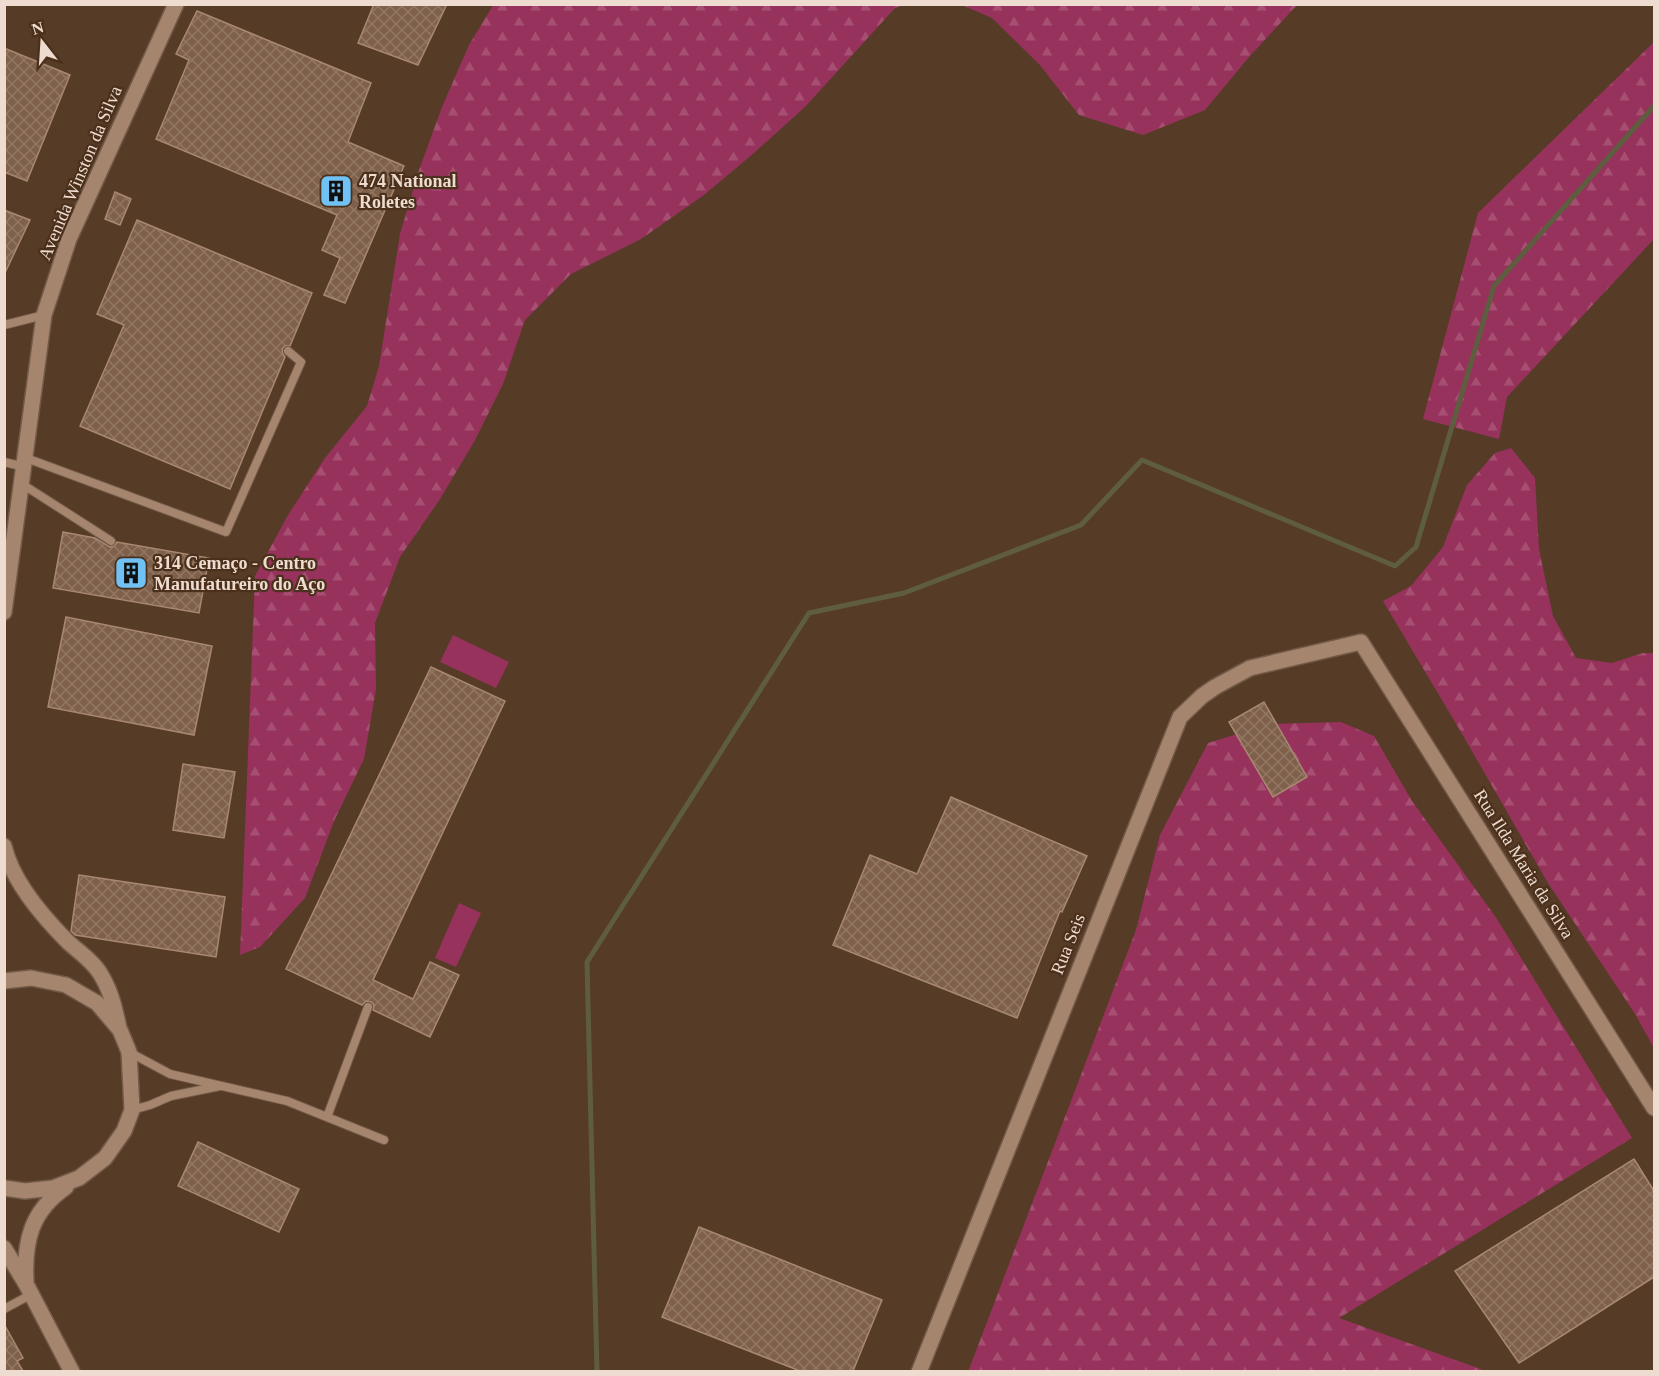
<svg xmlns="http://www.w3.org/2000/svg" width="1659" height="1376" viewBox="0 0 1659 1376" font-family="'Times New Roman',serif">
  <defs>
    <pattern id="forest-firs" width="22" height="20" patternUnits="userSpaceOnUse" patternTransform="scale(1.5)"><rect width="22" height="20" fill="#97325d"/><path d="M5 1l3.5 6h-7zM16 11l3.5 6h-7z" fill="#a64f73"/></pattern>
    <pattern id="building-cross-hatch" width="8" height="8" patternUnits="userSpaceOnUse" patternTransform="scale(1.5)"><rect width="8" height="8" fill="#7f614b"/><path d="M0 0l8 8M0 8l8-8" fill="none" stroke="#917764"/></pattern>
  </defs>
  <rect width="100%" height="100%" fill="#563b26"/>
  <path fill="url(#forest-firs)" d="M494 4 903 5 895 8 805 107 754 153 704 195 641 239 571 274 525 320 503 384 474 442 440 499 400 557 375 623 376 689 364 759 334 821 305 898 260 947 240 955 255 576 288 515 325 458 367 406 379 366 400 234 419 170 442 107 469 45Z
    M962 5H1297L1249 57 1205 110 1143 135 1079 115 1039 64 992 18Z
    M1654 42V239L1507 397 1499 439 1423 419 1478 213Z
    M1511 448 1535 478 1539 549 1553 616 1576 658 1612 663 1643 653H1654V1048L1635 1014 1548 883 1458 727 1383 601 1411 586 1443 547 1467 485 1495 453Z
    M1341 722 1374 736 1412 801 1497 919 1632 1138 1339 1318 1486 1371 968 1372 1136 930 1160 835 1208 743 1270 724Z"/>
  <path fill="#97325d" d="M453 635 509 662 496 688 440 662Z
    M459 903 481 913 456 967 435 958Z"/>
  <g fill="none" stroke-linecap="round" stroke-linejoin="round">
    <path stroke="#5f5d40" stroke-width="5" d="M597 1372 587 962 809 613 904 593 1081 525 1142 460 1395 566 1416 547 1494 286 1654 106"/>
  </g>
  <path fill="url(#building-cross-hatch)" stroke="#a88871" stroke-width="1.5" d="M374 4H447L418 65 358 43Z
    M197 11 371 83 348 142 404 166 345 303 324 295 340 258 322 250 337 215 156 139 189 60 176 54Z
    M4 48 70 75 27 181 4 172Z
    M115 192 131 199 120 225 105 219Z
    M4 210 30 220 4 275Z
    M137 220 312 293 290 346H285L282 349 283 354 285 357 230 489 80 426 124 325 97 314Z
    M63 532 95 538 110 547 114 546 117 542 209 558 199 613 53 588Z
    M66 617 212 646 194 735 48 707Z
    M431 667 505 701 373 980 413 999 430 962 459 975 430 1037 373 1010 374 1005 371 1002 366 1001 362 1005 286 969Z
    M1264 702 1307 777 1273 797 1229 722Z
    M183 764 235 772 224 838 173 830Z
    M951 797 1087 856 1062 912 1060 911 1017 1018 833 945 870 855 917 874Z
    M79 875 225 897 216 957 75 935 71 931Z
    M198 1142 299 1189 279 1232 178 1186Z
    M1634 1159 1654 1191V1277L1519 1363 1455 1271Z
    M699 1227 882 1300 853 1371H800L662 1317Z
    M4 1324 23 1358 17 1361 23 1371H4Z"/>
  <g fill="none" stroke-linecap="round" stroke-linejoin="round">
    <g stroke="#715947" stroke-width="10">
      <path id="service" d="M4 325 44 315
        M26 458 226 532 301 362 288 351
        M4 462 25 467
        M22 484 111 541
        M129 1052 170 1074 287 1101 384 1140
        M132 1110 150 1105 171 1096 220 1086
        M327 1117 368 1007
        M4 1309 32 1294"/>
    </g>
    <g stroke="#715947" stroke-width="18">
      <path id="minor" d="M4 612 44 315 69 239 176 4
        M4 846C12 881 43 917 68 942 79 952 94 962 101 975 111 991 115 1009 119 1028
        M4 981 31 978 66 985 97 1003 120 1030 129 1052 132 1110 124 1131 105 1158 79 1178 53 1188 25 1191 4 1188
        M4 1248 26 1284 72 1372
        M26 1281C24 1241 31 1211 66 1187
        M919 1372 1180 717 1202 696 1215 687 1250 668 1361 642 1654 1108"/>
    </g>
    <use href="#service" stroke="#a5856e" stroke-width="8"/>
    <use href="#minor" stroke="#a5856e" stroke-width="15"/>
  </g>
  <defs>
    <g id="building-square" transform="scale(1.725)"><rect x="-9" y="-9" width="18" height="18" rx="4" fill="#70c1f4" stroke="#4b301b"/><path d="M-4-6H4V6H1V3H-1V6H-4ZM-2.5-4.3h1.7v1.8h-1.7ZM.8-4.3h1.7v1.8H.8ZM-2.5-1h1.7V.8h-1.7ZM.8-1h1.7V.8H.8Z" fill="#111"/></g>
  </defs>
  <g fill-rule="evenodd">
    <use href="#building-square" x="336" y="191"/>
    <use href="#building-square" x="131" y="573"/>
  </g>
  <g text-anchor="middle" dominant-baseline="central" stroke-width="4.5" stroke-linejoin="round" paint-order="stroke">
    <g font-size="18" fill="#eedcd0" stroke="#4b301b">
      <text transform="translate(80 173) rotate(-67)">Avenida Winston da Silva</text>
      <text transform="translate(1524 864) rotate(58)">Rua Ilda Maria da Silva</text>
      <text transform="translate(1068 944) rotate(-68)">Rua Seis</text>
    </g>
    <g font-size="18" font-weight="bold" fill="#eedcd0" stroke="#4b301b" text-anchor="start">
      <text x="359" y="181">474 National<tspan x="359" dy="21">Roletes</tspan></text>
      <text x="154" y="563">314 Cemaço - Centro<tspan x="154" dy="21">Manufatureiro do Aço</tspan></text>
    </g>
  </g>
  <rect width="1659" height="1376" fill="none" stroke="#eedcd0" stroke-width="12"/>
  <g transform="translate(42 42) rotate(343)" stroke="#4b301b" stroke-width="4.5" paint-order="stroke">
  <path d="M0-4.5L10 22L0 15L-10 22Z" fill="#eedcd0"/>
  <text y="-9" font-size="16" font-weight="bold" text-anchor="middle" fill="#eedcd0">N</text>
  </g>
</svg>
